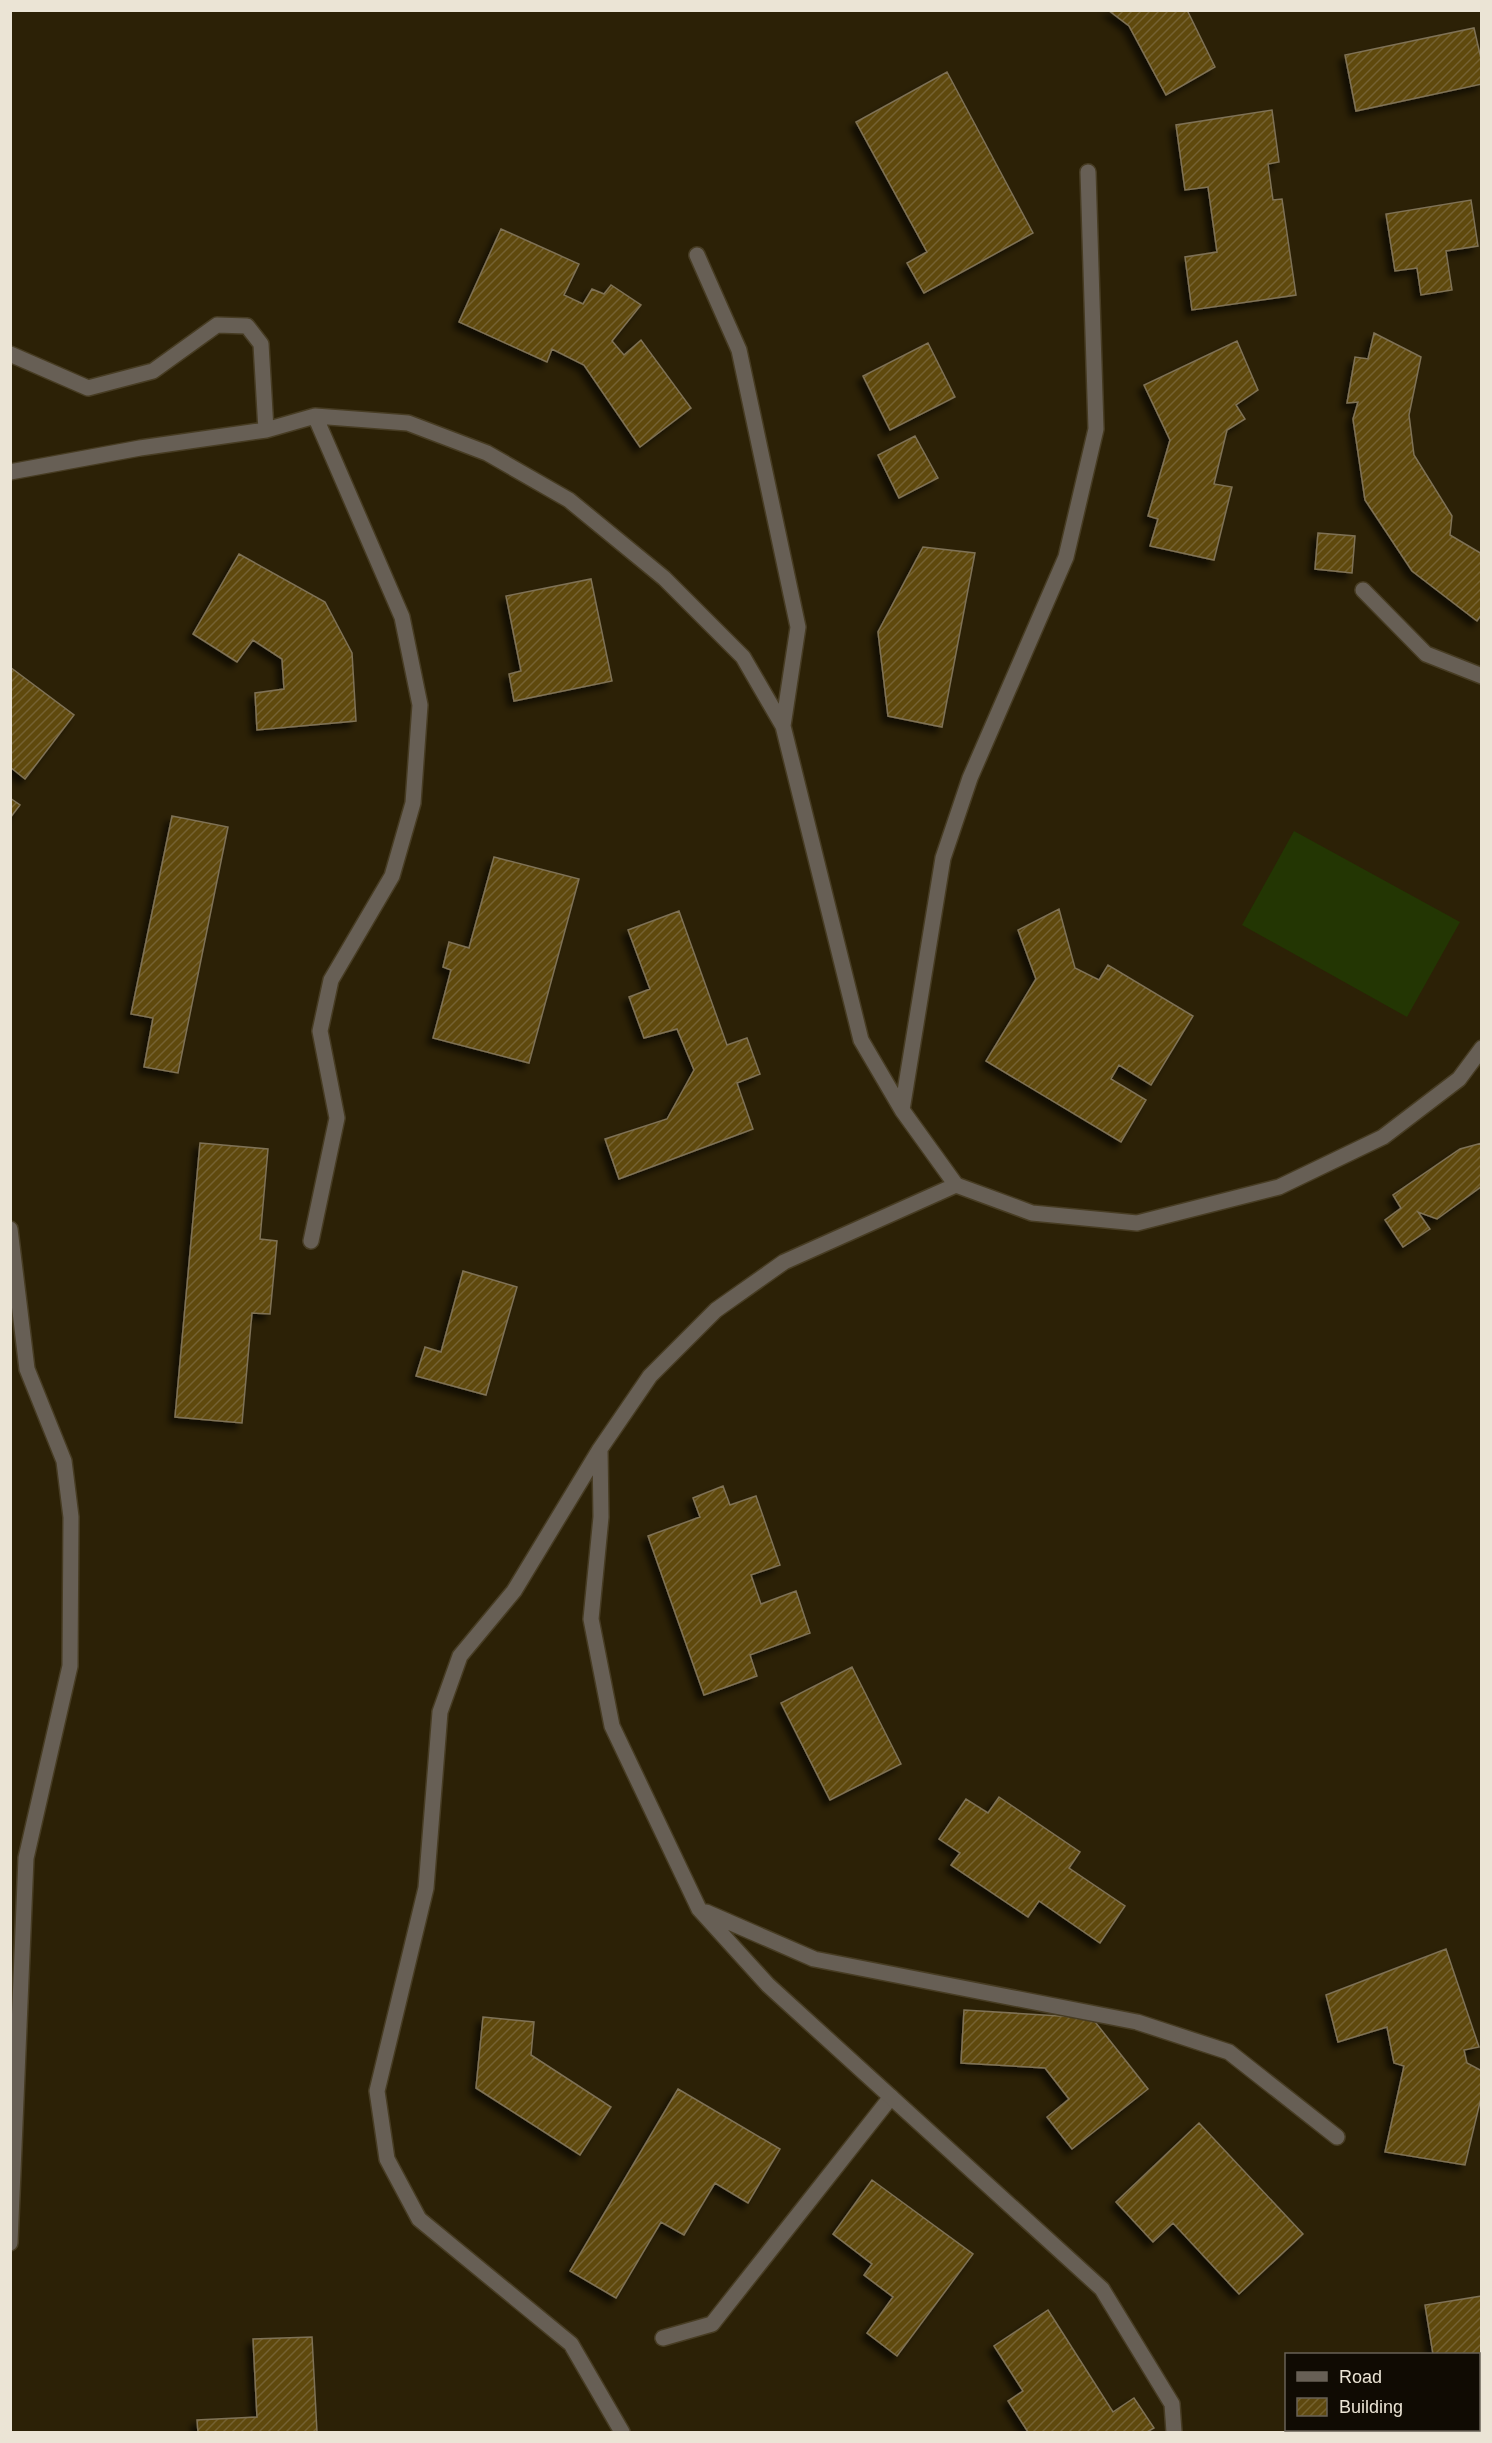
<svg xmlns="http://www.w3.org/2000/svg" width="1492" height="2443" viewBox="0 0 1492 2443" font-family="Helvetica,sans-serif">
  <defs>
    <pattern id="building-hatch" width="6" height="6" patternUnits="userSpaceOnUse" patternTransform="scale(1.5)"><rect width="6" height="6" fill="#5e480e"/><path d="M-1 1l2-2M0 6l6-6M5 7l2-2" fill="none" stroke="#756230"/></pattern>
    <filter id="shadow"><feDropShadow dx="-5.5" dy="5.5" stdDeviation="3" flood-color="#0009"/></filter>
  </defs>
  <rect width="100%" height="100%" fill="#2c2106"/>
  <path fill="#233603" d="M1294 831 1460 922 1407 1017 1242 925Z"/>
  <path fill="url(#building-hatch)" stroke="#7f7256" stroke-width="1.5" filter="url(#shadow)" d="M1108 10H1187L1215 67 1166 95 1129 26Z
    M1474 28 1482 63V84L1356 111 1345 55Z
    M947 72 1033 233 924 293 907 263 927 252 856 122Z
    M1272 110 1279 162 1268 164 1273 200 1282 199 1296 295 1192 310 1185 257 1217 252 1208 187 1185 190 1176 125Z
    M1471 200 1478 246 1446 251 1452 290 1421 295 1417 268 1395 271 1386 214Z
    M501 229 579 264 564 295 583 304 592 289 604 294 611 285 641 305 612 341 624 355 641 340 691 408 640 447 584 365 552 349 547 362 459 322Z
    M1374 333 1421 357 1409 415 1414 455 1452 516 1450 535 1482 554V614L1477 621 1412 571 1365 500 1353 419 1358 402 1347 403 1355 357 1368 359Z
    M1237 341 1258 390 1236 405 1245 419 1227 430 1214 484 1232 487 1214 560 1150 546 1158 519 1148 516 1170 440 1144 385Z
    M928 343 955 397 890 430 863 376Z
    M915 436 938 478 899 498 878 455Z
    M1318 533 1355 536 1352 573 1315 569Z
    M923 547 975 553 942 727 888 716 878 632Z
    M239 554 325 602 352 653 356 721 257 730 255 693 284 689 282 659 253 640 237 662 193 634Z
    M591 579 612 681 514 701 509 674 521 671 506 596Z
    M10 667 74 715 25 779 10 767Z
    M10 798 20 805 10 818Z
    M172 816 228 827 178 1073 144 1067 153 1018 131 1014Z
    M494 857 579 879 529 1063 433 1038 451 970 443 967 449 942 469 948Z
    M1059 909 1075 968 1099 980 1108 965 1193 1016 1151 1085 1119 1065 1111 1079 1146 1100 1121 1142 986 1061 1036 979 1018 930Z
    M679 911 727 1045 747 1038 760 1074 737 1083 753 1129 619 1179 605 1139 667 1119 694 1070 677 1029 644 1038 629 997 650 989 628 930Z
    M200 1143 268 1149 260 1239 277 1241 270 1314 252 1313 242 1423 175 1417Z
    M1482 1143V1186L1437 1219 1418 1212 1430 1229 1403 1247 1385 1220 1401 1208 1393 1195 1460 1149Z
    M463 1271 517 1287 486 1395 416 1376 425 1347 441 1352Z
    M723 1486 730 1505 756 1496 780 1565 751 1575 761 1604 796 1591 810 1633 750 1655 757 1676 704 1695 648 1536 700 1517 693 1498Z
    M852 1667 901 1764 830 1800 781 1703Z
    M999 1797 1080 1852 1069 1868 1125 1906 1100 1943 1039 1901 1028 1917 951 1865 960 1853 939 1839 966 1799 988 1813Z
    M1446 1949 1479 2047 1464 2050 1467 2063 1482 2071V2094L1465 2165 1385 2152 1404 2066 1394 2063 1387 2027 1338 2042 1326 1995Z
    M964 2010 1092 2018 1148 2089 1072 2149 1047 2117 1069 2099 1045 2068 961 2063Z
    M483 2017 534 2022 531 2055 611 2107 580 2155 476 2088Z
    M678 2089 780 2149 748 2203 715 2183 684 2235 661 2222 616 2298 570 2271Z
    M1199 2123 1303 2234 1239 2294 1173 2223 1153 2242 1116 2202Z
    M872 2180 973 2254 897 2356 867 2333 893 2297 864 2275 872 2264 833 2234Z
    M1482 2296V2432H1459L1458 2430H1478V2354H1433L1425 2305Z
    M1048 2310 1113 2412 1134 2398 1154 2428 1147 2432H1028L1008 2401 1023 2391 994 2346Z
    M312 2337 317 2432H198L197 2420 257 2417 253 2339Z"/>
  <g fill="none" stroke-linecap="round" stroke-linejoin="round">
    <g stroke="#473c23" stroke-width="18">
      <path id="service" d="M1363 590 1426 654 1482 676
        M663 2338 712 2324 891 2097"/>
    </g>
    <g stroke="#473c23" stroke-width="18">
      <path id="minor" d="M697 255 739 350 798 627 783 726
        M10 354 88 388 153 371 217 325 247 326 261 344 266 430
        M10 472 140 448 266 430 315 416 408 423 487 453 569 500 664 578 743 657 783 726 861 1040 902 1110 956 1185 1032 1213 1137 1223 1279 1187 1383 1137 1459 1079 1482 1048
        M902 1110 943 858 970 778 1066 557 1096 429 1088 172
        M10 1229 27 1369 64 1461 71 1517 70 1666 26 1858 10 2243
        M311 1241 337 1118 320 1031 331 980 392 876 413 803 420 705 402 617 315 416
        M600 1449 601 1517 591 1619 612 1726 699 1909 768 1985 1102 2289 1172 2404 1174 2432
        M706 1912 814 1959 1137 2022 1229 2052 1337 2137
        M622 2432 571 2344 419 2219 387 2159 377 2091 426 1888 440 1712 460 1656 514 1591 600 1449 650 1376 716 1310 784 1262 956 1185"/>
    </g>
    <use href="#service" stroke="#675f55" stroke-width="15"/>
    <use href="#minor" stroke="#675f55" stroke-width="15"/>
  </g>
  <rect width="1492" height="2443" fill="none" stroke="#ebe4d5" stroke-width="24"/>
  <rect x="1285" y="2353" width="195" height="78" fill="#100b03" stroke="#686257" stroke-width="1.5"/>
  <rect x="1297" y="2372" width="30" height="9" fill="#675f55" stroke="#686257" stroke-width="1.5"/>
  <text x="1339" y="2383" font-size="18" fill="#ebe4d5">Road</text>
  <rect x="1297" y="2398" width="30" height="18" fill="url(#building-hatch)" stroke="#686257" stroke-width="1.5"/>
  <text x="1339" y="2413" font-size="18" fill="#ebe4d5">Building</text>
</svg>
